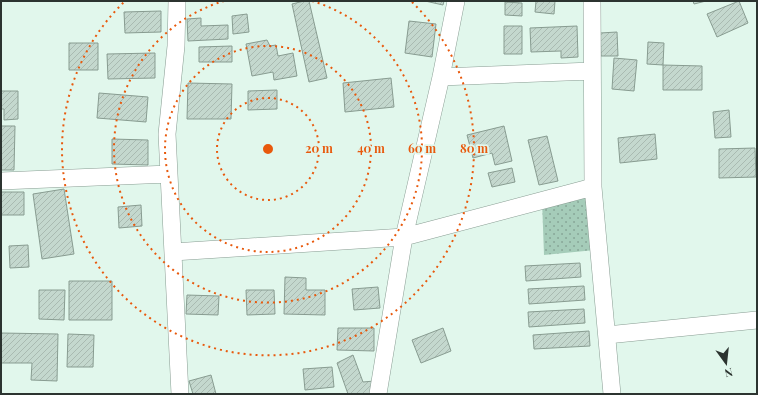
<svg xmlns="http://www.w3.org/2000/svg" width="758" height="395" viewBox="0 0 758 395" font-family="'Playfair Display',serif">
  <defs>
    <pattern id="grass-dots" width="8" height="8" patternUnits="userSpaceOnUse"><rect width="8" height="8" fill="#a5ccb9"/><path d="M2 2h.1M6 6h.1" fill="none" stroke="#87a697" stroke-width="1.8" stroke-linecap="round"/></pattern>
    <pattern id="building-hatch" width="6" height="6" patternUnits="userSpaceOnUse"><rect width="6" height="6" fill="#c4d8ce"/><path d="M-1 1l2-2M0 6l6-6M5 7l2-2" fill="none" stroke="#a9bab1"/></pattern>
  </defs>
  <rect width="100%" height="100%" fill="#e1f7ec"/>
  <path fill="url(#grass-dots)" d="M593 187 595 250 544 255 542 200Z"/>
  <path fill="url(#building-hatch)" stroke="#889c91" d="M304 1H309L327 78 309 82 292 4Z
    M425 1H444L443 5Z
    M536 1H555L554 14 535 12Z
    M693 1H706L694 4Z
    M739 1 748 23 717 37 707 14Z
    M505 2 522 3V16L505 15Z
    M161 11V32L125 33 124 12Z
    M247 14 249 32 233 34 232 16Z
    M201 18V26L228 25V39L188 41 187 19Z
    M409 21 436 24 432 57 405 53Z
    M504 26H522V54H504Z
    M577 26 578 57 561 58V51L531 52 530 28Z
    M617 32 618 56H601L600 33Z
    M267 40 270 46 276 45 278 56 293 53 297 76 274 80 273 72 252 76 246 44Z
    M648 42 664 43 663 65 647 64Z
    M69 43H98V70H69Z
    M232 46V62H199V47Z
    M155 53V78L108 79 107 54Z
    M614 58 637 60 634 91 612 89Z
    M663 65 702 66V90H663Z
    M391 78 394 107 345 112 343 83Z
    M188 83 232 84 231 119H187Z
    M277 90V109L248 110V91Z
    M1 91H18V119L4 120V109H1Z
    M99 93 148 97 146 122 97 118Z
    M729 110 731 137 715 138 713 112Z
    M1 126H15L14 170H1Z
    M504 126 512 161 495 165 492 153 473 158 467 135Z
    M655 134 657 159 620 163 618 138Z
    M547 136 558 181 539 185 528 140Z
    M112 139 148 140V165L112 164Z
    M755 148 756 177 719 178V149Z
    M512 168 515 182 492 187 488 173Z
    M64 189 74 254 42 259 33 194Z
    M1 192H24V215H1Z
    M141 205 142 226 119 228 118 207Z
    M28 245 29 267 10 268 9 246Z
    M580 263 581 277 526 281 525 266Z
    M285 277 306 278V290H325V315L284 314Z
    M69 281H112V320H69Z
    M584 286 585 300 529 304 528 289Z
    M378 287 380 308 354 310 352 289Z
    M39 290H65L64 320 39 319Z
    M246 290H274L275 314 247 315Z
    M187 295 219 296 218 315 186 314Z
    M584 309 585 323 529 327 528 312Z
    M338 328H374V351L337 350Z
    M443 328 451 351 421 363 412 340Z
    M589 331 590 346 534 349 533 335Z
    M1 333 58 334 57 381 31 380 32 363H1Z
    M68 334 94 335 93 367H67Z
    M353 355 363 382 374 381 370 394H348L337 363Z
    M332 367 334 387 305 390 303 369Z
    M211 375 216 394H193L189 381Z"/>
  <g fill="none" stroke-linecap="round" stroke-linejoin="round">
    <g stroke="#899d93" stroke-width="18">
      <path id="minor" d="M177 1 176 46 167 134 180 394
        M592 1 593 187 612 394
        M441 77 592 71
        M1 181 169 174
        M173 252 404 237 593 187
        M607 335 757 320
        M378 394 404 237 441 77 456 1"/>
    </g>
    <use href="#minor" stroke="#fff" stroke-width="17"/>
  </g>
  <g fill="none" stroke="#e8590c" stroke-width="2" stroke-dasharray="2 4">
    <circle cx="268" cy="149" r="51"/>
    <circle cx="268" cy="149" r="103"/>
    <path d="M312 1A154 154 0 1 1 224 1"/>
    <path d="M412 2A206 206 0 1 1 124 2"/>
  </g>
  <circle cx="268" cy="149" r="6" fill="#e8590c" stroke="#e1f7ec" stroke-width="2"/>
  <g font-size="12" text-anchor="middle" font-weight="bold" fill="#e8590c" stroke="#e1f7ec" stroke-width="3.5" stroke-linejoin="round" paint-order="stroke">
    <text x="319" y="153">20 m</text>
    <text x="371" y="153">40 m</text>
    <text x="422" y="153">60 m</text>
    <text x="474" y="153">80 m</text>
  </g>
  <rect width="758" height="395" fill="none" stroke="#2c3430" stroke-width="4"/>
  <g transform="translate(726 363) rotate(165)" stroke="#e1f7ec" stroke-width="3" paint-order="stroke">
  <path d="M0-3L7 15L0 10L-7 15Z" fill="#2c3430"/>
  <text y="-6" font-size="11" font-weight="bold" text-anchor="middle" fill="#2c3430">N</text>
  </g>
</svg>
